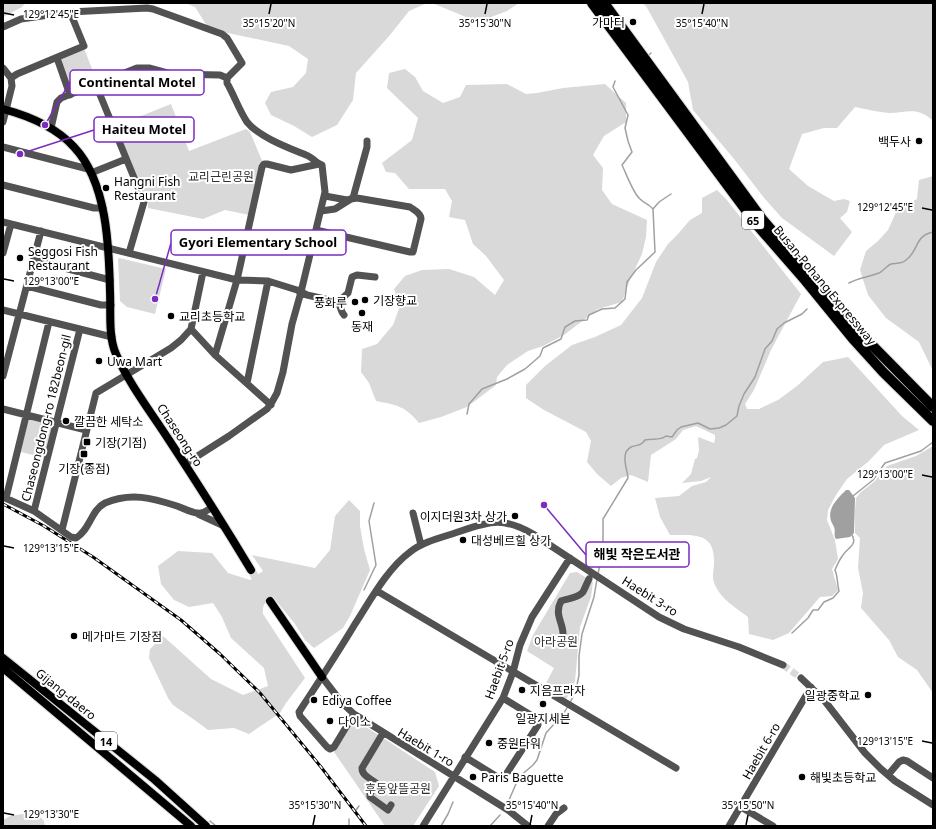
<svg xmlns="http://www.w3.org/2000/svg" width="936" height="829" viewBox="0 0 936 829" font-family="'Noto Sans','Noto Sans KR',sans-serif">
  <rect width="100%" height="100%" fill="#fff"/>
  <path fill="#d9d9d9" d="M3 3H25L22 7 3 17Z
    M185 3H427L409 11 390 35 356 73 353 100 337 125 312 137 294 126 271 115 265 103 271 92 293 87 306 73 308 59 289 46 209 29 195 7Z
    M432 3H519L507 11 478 22Z
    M642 3H933V121C917 106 908 113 889 113 878 112 866 109 855 107L837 128H824L802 134 789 169 808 186 834 201 844 199 850 201 847 212 840 218 852 232 834 256 782 218 765 199 734 159 693 110 688 82 646 6Z
    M84 48 97 82 72 91 61 60 63 57Z
    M405 69 415 77 423 91 443 103 460 97 466 85 507 84 526 94 537 93 563 88 605 84 626 103V122L604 136 593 155 603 168 602 190 612 204 647 220 646 237 642 254 629 282 622 302 598 309 564 335 543 346 528 351 507 365 497 377 496 385 467 407 441 417 419 423C405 406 397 405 376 401L369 383 361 372 362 349 377 344 393 325 400 306 394 289 405 276 422 270 449 269 474 277 495 295 504 280 486 256 473 244 465 220 449 217 452 201 445 189H409L395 173 386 172 382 163 412 140 418 118 387 88 389 73Z
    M171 104 189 151 246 129 250 132 263 163 249 215 225 210 203 219 148 208V203L116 126Z
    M933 176V371L919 342 886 318 868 295 860 270 866 251 878 241 888 230 897 210 917 199 919 180Z
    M717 190 726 199 801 294 771 350 754 390 745 404 747 409H759L778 400 797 386 823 362 848 357 902 416 919 430 884 445 869 461 847 479 836 495 828 510 827 520 835 540 838 559 832 569 838 590 832 596 820 597 789 633 773 640 749 634 748 617C736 608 721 599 715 585 711 576 714 572 714 563 715 532 695 535 670 535L660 517 655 498 679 496 692 486 706 482 711 477 701 481 682 483 691 474 695 459 697 458 699 450 698 437 714 443 715 439V435L696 426 683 430 676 439 651 455 648 482 631 475 621 478 611 486 597 474 587 462 591 441 586 432 544 410 526 398V385L545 366 572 345 595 337 621 325 642 298 656 262 668 244 678 234 690 220 702 213V198Z
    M119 258 166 269 155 314 127 307 120 301 118 259Z
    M31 419 51 425 53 428 45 458 21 452 28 421Z
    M933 446V693L917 670 898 657 889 640 861 608 863 593 858 568 860 538 855 533V510L856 498 861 492 875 481 887 466 916 456Z
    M349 500 360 511V526L364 549 370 570 350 616 343 628 314 648 305 640 295 624 273 597C265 601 262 605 263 614L305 678 286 703 280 713 249 734 234 728 208 730 196 721 173 705 168 698 149 658 150 649 163 636 211 679 243 695 268 686 264 668 231 638 222 617 213 603 189 607 174 600 161 584 158 566 178 551 212 553 228 573 250 580 263 571 252 555 315 568 330 550 335 516Z
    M577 572 593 582 591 597 580 627 575 681 572 690 566 699 545 685 554 668 527 651 533 635 570 573Z
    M354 719 435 772 439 786 413 826H385L334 752Z
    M36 812 44 821 45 826H3V820L10 816Z"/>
  <path fill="#a0a0a0" d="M846 490H849L855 498 854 533 850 537 836 539C833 535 836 532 834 527 833 525 832 523 831 521 827 508 838 498 846 490Z"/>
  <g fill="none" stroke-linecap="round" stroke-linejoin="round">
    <path stroke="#a0a0a0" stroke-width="1.5" d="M649 55 651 53
      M615 81 613 87 628 115 625 128 628 141 632 152 622 165C626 173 633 193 640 199 645 204 648 203 653 209
      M849 283C857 278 869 277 879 273 883 271 888 265 891 264 896 263 902 264 906 260 919 251 914 236 933 232
      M467 414 469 404 482 389 507 379 525 369 540 356 543 348 561 339 565 327 575 321 587 320 589 315 602 309 615 308 625 299 627 282 636 270 655 252 653 209 659 202 671 194
      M853 496 873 480 885 463 921 451 933 442
      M598 574 603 550V519L628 478C627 468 620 453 631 447 638 444 640 447 645 440 653 438 660 441 666 436L672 437 677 430 681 427 698 423 710 429 719 428 726 425 737 416 739 406 744 394 755 377 765 349 772 341 777 329 784 323 802 314 807 309
      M364 590 376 565 369 521 374 503
      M792 633 808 618 813 610H818L824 602 833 598 839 591C837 584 838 577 835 570 837 565 840 559 843 555 847 548 858 545 852 535
      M570 703 576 690 579 675V656L582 634 594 597 597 579
      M509 800 519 777 533 765 537 760 546 733 564 713 568 706
      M356 810 359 806
      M210 821 216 826
      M349 826V819
      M441 826 448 814 453 802
      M490 826 500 815"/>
    <path stroke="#d9d9d9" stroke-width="7" stroke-dasharray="7 3.5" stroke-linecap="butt" d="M783 665 801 678"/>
    <path stroke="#d9d9d9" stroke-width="8" stroke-dasharray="8 4" stroke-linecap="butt" d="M251 570 270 601"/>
    <g stroke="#dbdbdb" stroke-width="10">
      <path id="major" d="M3 109C29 116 56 127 74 147 107 182 109 246 110 291 111 310 108 337 116 354 128 382 150 411 167 437 196 481 224 525 251 570
        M270 601 322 677
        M3 658 155 780 206 826
        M3 668 191 826"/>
    </g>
    <g stroke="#dbdbdb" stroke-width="12">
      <path id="highway" d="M592 3 757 225 805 280 854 340 883 372 933 421
        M604 3 762 219 864 337 933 407"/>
    </g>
    <path stroke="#525252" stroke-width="7" d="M3 27 21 19 70 12 147 8 153 9 222 34 227 38 242 63 227 78
      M57 58 70 95
      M3 68 11 78 12 86 3 122
      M11 78 17 74 84 46 70 12
      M96 85 144 202 129 253
      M51 128 57 102 61 98 137 68H149L171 74 220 75 227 78
      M3 147 88 169
      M91 173 126 159
      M3 185 94 208H103
      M325 196 347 200 353 198 367 147V141
      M3 222 237 280 268 281 297 290 307 295 338 302
      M316 230 410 252H413L421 219C421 213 414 210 410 207L357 198 351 199 335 209 321 211
      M3 253 11 224
      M34 260 110 280
      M27 286 101 305H111
      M338 302 348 293 352 277 357 275 375 277
      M338 302C341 306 340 311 344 315
      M3 310 112 337
      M191 329 215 355 271 405
      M215 355 237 280 262 167 264 164H267L291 170 319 164
      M3 376 41 231
      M247 383 268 281
      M3 409 86 430
      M185 464 229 436 267 409 272 402 277 393 283 372 292 324 301 292 325 192 322 165C316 163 312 157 306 155 289 148 259 137 247 122 239 110 234 95 227 83V78
      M3 497 34 511 71 537 76 538C90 530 91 510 105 503 131 492 152 498 177 506 183 508 191 513 198 513 203 514 208 510 212 507
      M6 498 49 322
      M34 511 80 329
      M413 513 421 545
      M198 514 224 526
      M62 530 96 393 171 348 181 340 191 329 203 272
      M377 591 676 768
      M563 634C563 622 554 615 561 601 568 598 577 599 583 592 585 588 587 583 589 579
      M322 677 342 703 354 714 508 810 528 826
      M801 678 824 700 865 753 881 769 895 781 933 805
      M354 714 334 747 330 749 327 747 300 716 299 712C318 683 337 654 355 624 370 601 387 569 410 552 424 541 444 537 461 531 491 521 504 517 533 534L659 617 684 629 739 647 783 665
      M383 733 362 768C362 776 370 778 376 783L370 794V797L388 810 391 805
      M465 757 499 778 505 776 538 725 537 719 503 698
      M888 775 899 762 903 760 907 761 933 778
      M741 807 773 826
      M423 826 503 698 513 672 520 645 532 617 570 558
      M548 826 556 814 564 808
      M729 826 811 687"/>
    <use href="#major" stroke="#000" stroke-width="8"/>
    <use href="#highway" stroke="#000" stroke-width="10"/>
    <g stroke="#000" stroke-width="3">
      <path id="rail" d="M3 504 44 526 93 557 181 620 220 654 260 693 321 767 366 826"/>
    </g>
    <use href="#rail" stroke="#fff" stroke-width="1.5" stroke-dasharray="4.5" stroke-linecap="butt"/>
  </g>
  <path fill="none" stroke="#000" stroke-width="1.5" d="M4 13 14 15M269 14 271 4M485 14 487 4M702 14 704 4M922 208 932 210M4 279 14 281M922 475 932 477M4 546 14 548M922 741 932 743M4 813 14 815M313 825 315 815M530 825 532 815M746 825 748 815"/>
  <g fill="#000" stroke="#fff" stroke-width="1.5">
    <circle cx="633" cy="22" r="4"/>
    <circle cx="919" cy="141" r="4"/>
    <circle cx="106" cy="188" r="4"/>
    <circle cx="20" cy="258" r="4"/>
    <circle cx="365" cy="300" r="4"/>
    <circle cx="355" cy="302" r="4"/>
    <circle cx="362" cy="313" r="4"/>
    <circle cx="171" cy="316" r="4"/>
    <circle cx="99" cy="361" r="4"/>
    <circle cx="66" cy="421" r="4"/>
    <rect x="83" y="438" width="8" height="8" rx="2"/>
    <rect x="80" y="450" width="8" height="8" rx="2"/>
    <circle cx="515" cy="516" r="4"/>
    <circle cx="463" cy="540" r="4"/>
    <circle cx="74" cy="636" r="4"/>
    <circle cx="522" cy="690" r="4"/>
    <circle cx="868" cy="695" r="4"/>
    <circle cx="314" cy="700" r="4"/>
    <circle cx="543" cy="704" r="4"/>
    <circle cx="330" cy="721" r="4"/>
    <circle cx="489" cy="743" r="4"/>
    <circle cx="473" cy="777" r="4"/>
    <circle cx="802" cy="777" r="4"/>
  </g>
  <g text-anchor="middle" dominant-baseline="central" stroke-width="4" stroke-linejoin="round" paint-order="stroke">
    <g fill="#fff" stroke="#4c4c4c" stroke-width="1">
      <rect x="742" y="211" width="22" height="18" rx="3"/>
      <rect x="95" y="732" width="22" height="18" rx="3"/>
    </g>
    <g font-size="11" font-weight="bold" fill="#000">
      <text x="753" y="220">65</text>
      <text x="106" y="741">14</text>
    </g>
    <g font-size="12" fill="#000" stroke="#fff" text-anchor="start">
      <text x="625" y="22" text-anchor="end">가마터</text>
      <text x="911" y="141" text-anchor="end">백두사</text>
      <text x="114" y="181">Hangni Fish<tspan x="114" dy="14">Restaurant</tspan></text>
      <text x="28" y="251">Seggosi Fish<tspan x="28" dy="14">Restaurant</tspan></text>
      <text x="373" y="300">기장향교</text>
      <text x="347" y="302" text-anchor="end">풍화루</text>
      <text x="179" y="316">교리초등학교</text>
      <text x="362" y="326" text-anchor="middle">동재</text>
      <text x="107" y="361">Uwa Mart</text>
      <text x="74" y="421">깔끔한 세탁소</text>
      <text x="95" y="442">기장(기점)</text>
      <text x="84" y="468" text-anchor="middle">기장(종점)</text>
      <text x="507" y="516" text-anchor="end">이지더원3차 상가</text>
      <text x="471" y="540">대성베르힐 상가</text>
      <text x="82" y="636">메가마트 기장점</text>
      <text x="530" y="690">지음프라자</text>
      <text x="860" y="695" text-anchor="end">일광중학교</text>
      <text x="322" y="700">Ediya Coffee</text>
      <text x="543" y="718" text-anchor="middle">일광지세븐</text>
      <text x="338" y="721">다이소</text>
      <text x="497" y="743">중원타워</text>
      <text x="481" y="777">Paris Baguette</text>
      <text x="810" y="777">해빛초등학교</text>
    </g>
    <g font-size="12" fill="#303030" stroke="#fff">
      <text x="221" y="176">교리근린공원</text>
      <text x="556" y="641">아라공원</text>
      <text x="398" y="788">후동앞뜰공원</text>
    </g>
    <g font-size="12" fill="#000" stroke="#fff">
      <text transform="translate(825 285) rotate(50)">Busan-Pohang Expressway</text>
      <text transform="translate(46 418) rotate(-76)">Chaseongdong-ro 182beon-gil</text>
      <text transform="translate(180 435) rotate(57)">Chaseong-ro</text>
      <text transform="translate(650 596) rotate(32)">Haebit 3-ro</text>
      <text transform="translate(499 669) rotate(-70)">Haebit 5-ro</text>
      <text transform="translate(66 694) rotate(39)">Gijang-daero</text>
      <text transform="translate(426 747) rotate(31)">Haebit 1-ro</text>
      <text transform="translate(761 751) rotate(-60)">Haebit 6-ro</text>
    </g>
  </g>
  <g font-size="10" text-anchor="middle" fill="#000" stroke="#fff" stroke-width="4" stroke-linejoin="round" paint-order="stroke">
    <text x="51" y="18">129°12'45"E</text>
    <text x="269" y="27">35°15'20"N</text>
    <text x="485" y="27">35°15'30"N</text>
    <text x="702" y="27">35°15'40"N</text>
    <text x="885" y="211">129°12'45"E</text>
    <text x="51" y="285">129°13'00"E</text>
    <text x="885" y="478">129°13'00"E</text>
    <text x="51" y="552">129°13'15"E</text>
    <text x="885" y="745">129°13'15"E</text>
    <text x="315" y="809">35°15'30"N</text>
    <text x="532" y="809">35°15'40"N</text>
    <text x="748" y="809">35°15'50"N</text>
    <text x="51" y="818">129°13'30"E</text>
  </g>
  <path fill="none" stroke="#7b2cbf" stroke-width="1.5" d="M45 125L70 82M20 154L94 130M155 299L171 243M544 505L586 555"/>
  <g fill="#7b2cbf" stroke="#fff" stroke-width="1.5">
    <circle cx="45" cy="125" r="4"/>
    <circle cx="20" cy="154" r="4"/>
    <circle cx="155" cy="299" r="4"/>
    <circle cx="544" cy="505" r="4"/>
  </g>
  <g fill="#fff" stroke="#7b2cbf" stroke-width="1.5">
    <rect x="70" y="70" width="134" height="25" rx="4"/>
    <rect x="94" y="117" width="100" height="25" rx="4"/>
    <rect x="171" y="230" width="175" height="25" rx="4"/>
    <rect x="586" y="542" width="103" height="25" rx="4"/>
  </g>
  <g font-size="13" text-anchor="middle" font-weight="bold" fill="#000">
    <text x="137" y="87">Continental Motel</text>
    <text x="144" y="134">Haiteu Motel</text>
    <text x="258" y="247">Gyori Elementary School</text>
    <text x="637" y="559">해빛 작은도서관</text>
  </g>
  <rect width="936" height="829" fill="none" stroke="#000000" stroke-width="8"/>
</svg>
